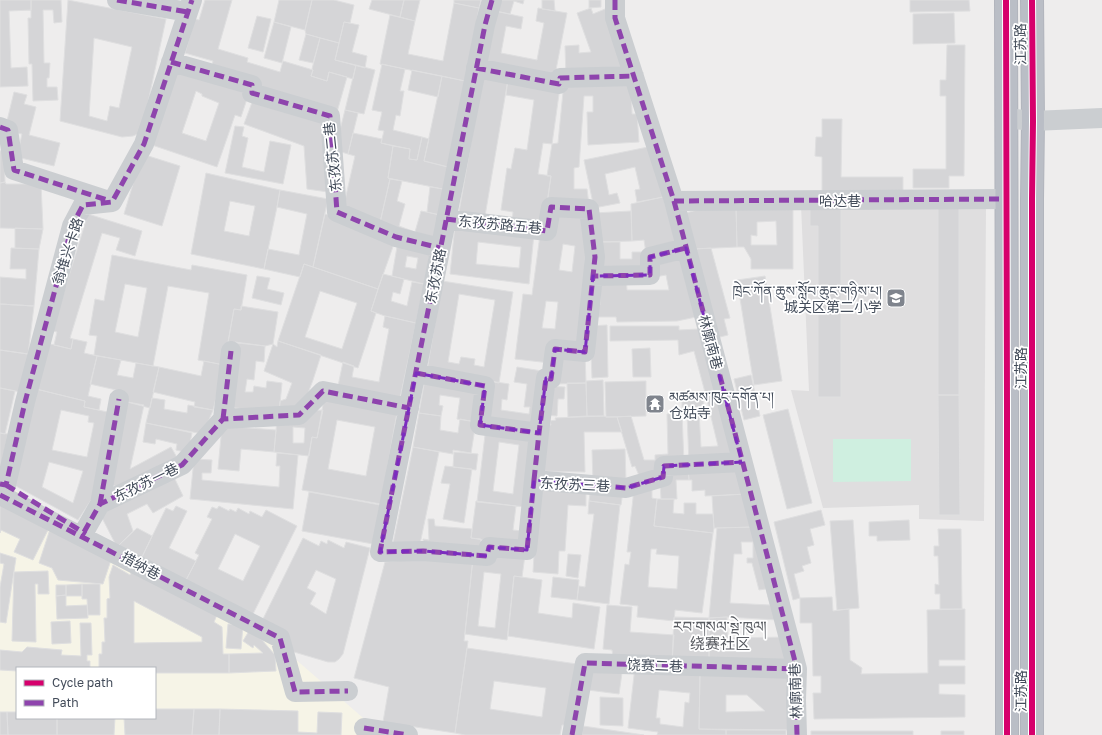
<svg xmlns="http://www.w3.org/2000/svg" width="1102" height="735" viewBox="0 0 1102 735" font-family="'Golos Text','Noto Sans SC','Noto Serif Tibetan',sans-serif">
  <rect width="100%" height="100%" fill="#eeeded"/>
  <path fill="#f6f4e7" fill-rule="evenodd" d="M0 484 6 485 271 638 377 730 408 735H0ZM17 668H155V718H17Z"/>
  <path fill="#dfdedf" d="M801 205 986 206 984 521 919 519V505L823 508 791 390 809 391Z"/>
  <path fill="#cfefe0" d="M833 439H911V481L833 482Z"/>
  <path fill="#d5d5d7" stroke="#dfdfe0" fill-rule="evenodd" d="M0 0H31V10L9 11 11 68 27 67 28 86 0 87Z
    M31 0H61L62 22 54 23 53 10H43L44 63H50L49 78H47V87H57L58 100 33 101 32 64H29L28 18H31Z
    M68 0 166 19 143 125 140 133 133 136 122 137 60 121ZM94 38 132 47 119 108 110 106 107 121 89 116Z
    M205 0H232L218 49 248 58 247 62 280 72 283 61 313 70 311 76 327 81 329 72 347 77 337 112 256 89 212 66 213 61 185 53 195 19 199 20Z
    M279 0H312L305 30 274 22Z
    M312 0H334L354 5 350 23 344 22 339 43 306 34 305 30Z
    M372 0H404L400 17 369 9Z
    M404 0H420L415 21 400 17Z
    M454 0H481L479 8 454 3Z
    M499 0H524L523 4 514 1 510 14 495 11Z
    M542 0H554L555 11 542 9Z
    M589 0H601V7L589 8Z
    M910 0H969L970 11 910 12Z
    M454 3 479 8 465 81 380 64 390 15 415 21 408 54 443 61Z
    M538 8 567 13 554 80 485 67 495 11 523 17 521 29 506 26 501 53 537 60 544 23 536 21Z
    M591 8 593 14 605 9 625 68 566 76 565 46 579 45V53L591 52 577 13Z
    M954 13 955 43 913 44V14Z
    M257 16 271 19 263 52 248 48Z
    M274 22 291 27 282 63 264 58Z
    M344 22 359 25 352 52 367 56 365 68 335 60Z
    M306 34 320 38 313 63 299 60Z
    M320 38 339 43 335 60 356 65 353 79 329 72 327 81 311 76 313 70 312 69Z
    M947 45H965L964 176H949V188H913V169H946V96H940V80H946Z
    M382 64 405 69 400 91H404L400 116 396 115 393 130 422 137 417 160 409 159 410 149 381 143 384 131 378 130 382 112 372 110Z
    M356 65 375 70 364 114 345 110Z
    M177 66 249 93 241 117 235 115 217 167 152 145ZM196 91 202 94V96L219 103 206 141 182 133Z
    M412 70 442 76 438 97 408 90Z
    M483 74 508 79 484 222 458 218Z
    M442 76 465 81 448 167 424 161Z
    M508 79 560 87 552 144 543 143 538 174 551 176 543 228 512 223 513 212 501 210 507 168 511 169 515 148 527 150 534 100 506 95Z
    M631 80 632 114H637L639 142 588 145 587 112H593V96H584L579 167 574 168V189H587L589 205H547L551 176H547L552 144 558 143 564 82Z
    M14 92 27 95 24 104 36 107 29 135 60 143 54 166 17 157 22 134 13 132 7 121Z
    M254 97 325 123 328 192 307 189 304 146 244 124Z
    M345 110 358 113 348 154 335 150Z
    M822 119H842L841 177H903V195L822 194V157L815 156 816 137H822Z
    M235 126 244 127 242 136 248 138 242 167 264 172 270 141 291 145 283 184 225 173Z
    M353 133 382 139 381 143 393 146 388 178 390 179 379 227 343 209 355 156 348 154Z
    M422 137 429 139 424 161 448 167 443 189 388 178 393 146 410 149 409 159 417 160Z
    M653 146 663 197 637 202 635 190 640 189 635 167 605 174 609 195 617 193 620 203 594 208 584 160Z
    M4 150 5 182 0 183V151Z
    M142 154 180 166 162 226 124 214Z
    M206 173 280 190 277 207 264 269 191 254ZM230 201 255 206 249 236 224 231Z
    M390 179 402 181 397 201 405 204 399 226 415 232 421 211 440 215 432 243 379 227Z
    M5 182 6 184H41L43 229 0 228V183Z
    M430 187 443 189 440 215 427 212Z
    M280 190 328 199 313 267 304 264 300 277 264 269 268 249 299 255 307 214 277 207Z
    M663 197 678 246 646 253 644 240 632 241 631 204Z
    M712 206H736L737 247 694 249 686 213Z
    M736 206 793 207V269H751V259L744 247H737ZM776 221 777 245H751V235L757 236V222Z
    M554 208 587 212 582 350 550 363 515 359 523 294 532 295 540 235ZM563 244 575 246 572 272 559 270ZM546 301 558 302 555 329 542 328Z
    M810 208H841V397H818V226H810Z
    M938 208H959V395H938Z
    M631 211 632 241 597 242 595 213Z
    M88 214 142 231 135 256 116 250 120 238 102 233 70 338 73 339 71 349 54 345 57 332 52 331Z
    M325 214 395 241 378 289 313 267Z
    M455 225 534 234 529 284 450 274ZM478 242 521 247 519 268 476 264Z
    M15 228 43 229 39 249 15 248Z
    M398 241 431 249 424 284 392 276ZM407 256 418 258 416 269 405 267Z
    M597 242H620V259H632V252H646L647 272 598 273Z
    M11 248 39 249 34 306 0 304V277L26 279V269H10Z
    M711 248 730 318 724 319 728 335 716 338 694 249Z
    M112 255 191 270 192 265 247 275 241 310 234 309 224 365 198 360 209 293 168 286 153 366 94 355 97 336 89 335 95 299 104 301ZM125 284 147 288 138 337 115 332Z
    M681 257 696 317 677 321 617 322 616 317H596V305H600L601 277 626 276 627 290H669L666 275 655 277 651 261Z
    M304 264 378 289 371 311 376 313 358 368 278 341ZM320 291 357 303 342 349 305 337Z
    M383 274 404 279 400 294 393 292 391 301 407 306 412 282 424 284 416 323 385 316 371 311Z
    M257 276 270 278 267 289 284 293 281 305 252 298Z
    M765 276 782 381 754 385 737 280Z
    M442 281 513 292 499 383 427 371ZM459 294 495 300 484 367 474 365 475 359 461 357 459 364 448 362Z
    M0 304 34 306 28 354 0 350Z
    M241 306 278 312 273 344 265 346 228 342 234 309 241 310Z
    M385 316 416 323 400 398 338 386 343 362 354 366 352 377 379 382 389 329 383 327Z
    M607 325 608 377 592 378 590 326Z
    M610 326H679V330L699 329 716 394 706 396 694 351 679 355 678 340 610 341Z
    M73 339 87 342 84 353 97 356 88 396 101 399 99 410 84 407 85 401 36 389 46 343 71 349Z
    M278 341 321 355 313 380 308 393 293 411 279 413 280 401 286 399 292 383 264 371 273 344 277 347Z
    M235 342 265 346 264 362 256 361 254 380 247 379 245 392H253L254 386 266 388 267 381 282 383 279 413 227 407Z
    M650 348 651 377H633L632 349Z
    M0 350 28 354 21 392 0 388Z
    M585 354 586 383 556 384 555 355Z
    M97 356 121 360 117 375 133 378 136 363 159 367 150 408 123 401 125 392 90 384Z
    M204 361 224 365 213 410 194 407 195 402 153 392 159 367 201 376Z
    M517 367 542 371 534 432 484 425 490 381 509 384 507 400 502 399 501 410 529 414 530 407H524L527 384 514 382Z
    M751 375 760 416 744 420 734 379Z
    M425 379 481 388 476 422 457 419 460 398 440 395 439 405 443 406 441 416 419 413Z
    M603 380 604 416H587L586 381Z
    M646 381V416L606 417 605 382Z
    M567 383H586L587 416 568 417Z
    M546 386 565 387 564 399H558L557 416 545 415Z
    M0 388 15 391 5 434 0 433Z
    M36 389 85 401 84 407 112 413 95 494 78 520 14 485ZM61 410 89 416 88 422 94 423 87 457 52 450ZM49 462 83 471 73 503 42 487Z
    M716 394 733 456 689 463 687 413 699 412 701 447 718 446 706 396Z
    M682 395H703L704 409 682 410Z
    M938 395H959L960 515H939Z
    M152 398 165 400 164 409 187 413 188 405 213 410 203 434 146 423Z
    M324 399 397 412 381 504 302 490 312 437 317 438ZM337 420 375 427 366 476 328 469Z
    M123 401 144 405 130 469 171 447 179 461 127 489 107 484Z
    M788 409 812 503 787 509 763 415Z
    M323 410 317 438 312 437 309 456 274 452 277 420 305 411ZM293 427 305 428 304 443H293Z
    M419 413 441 416 440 430 458 433 460 419 476 422 471 453 453 450V454L413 447Z
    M682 413 684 464 640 478 635 466 632 467 617 417 631 416 644 460H655V455L668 454 667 414Z
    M604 416 606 417H617L622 432H584L585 472 540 471 543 425H551L550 421 556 420 555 418Z
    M146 423 192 433 188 453 176 450 177 444 156 439 155 444 143 442Z
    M222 426 276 430 274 452 241 449 239 471 218 469Z
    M486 427 534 433 526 507 477 502ZM499 442 519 445 513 494 493 491Z
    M0 433 8 434 0 472Z
    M413 447 439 452 419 549 393 543Z
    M625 449 626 482H593L592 450Z
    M454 452 478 454 476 470 453 467Z
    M277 453 298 455 293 509 190 499 194 459 212 460 211 473H202V480L279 487 280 466H276Z
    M738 464 746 494 705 496V490L692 491V480H689L688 466Z
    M445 466 472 469 464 523 443 519 450 484 441 483Z
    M688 466 689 480H676L677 499H661L660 481Z
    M173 475 183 496 153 513 147 504 127 514 133 531 117 547 100 514Z
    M538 485 586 488V506L568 505 565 551H559L558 574 533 572Z
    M591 487 623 491 621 505 589 501Z
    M633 489 652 490V498L657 499 654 526 713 533 702 613 675 610 674 621 637 617 638 606 620 604 625 564 629 565 631 552H627L633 498ZM651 549H657L656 554 679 556 677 589 648 587Z
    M309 492 380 505 373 544 302 531Z
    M746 494 754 527 714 528 712 496Z
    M0 496 53 520 33 560 14 552 20 539 1 530 0 533Z
    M657 499H674L673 513 684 514V503H696V514H713L714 528 713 533 654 526Z
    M476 501 516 506 513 530 522 531 520 546 471 538Z
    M589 501 620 505 609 604 577 600 579 586 585 587 594 514H588Z
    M176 506 187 511 169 548 196 561 185 582 141 559 166 508 173 511Z
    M219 506 229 511 230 509 236 512 238 508 249 514 250 511 262 517 266 510 297 526 252 616 185 582 199 555 195 553 212 519 207 517 212 507 217 509ZM235 534 260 546 243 581 218 569Z
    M821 510 825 525 810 529 814 545 807 547 811 563 802 566 804 571 794 574 800 598 793 600 774 522Z
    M428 519H434L435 526 472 529 471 538 481 539 480 551 424 548 423 539 429 540Z
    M53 520 113 554 103 584 58 580 52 568 39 563Z
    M853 520 859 608 837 610 830 521Z
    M909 520 910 540 877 541V536H869V522Z
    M754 527 777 620 727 617 709 618 717 528ZM741 542H753V558H747V563H752L759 590 766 589 770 605 730 603 734 554H742Z
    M137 528 152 536 141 559 117 547Z
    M938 529H961L962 609H940V594H935V584L939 585 938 556H934V546H939Z
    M303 538 319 546 321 541 327 544 328 540 344 548 346 542 370 548 343 654 339 659 335 662H328L284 649 262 621ZM316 570 336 579 326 614 310 604 316 593 307 588Z
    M0 553 16 558 6 623 0 622V587L4 564 0 563Z
    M568 554 581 555 578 578 566 576Z
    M525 555 522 577 514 576 507 640 465 634 473 558ZM484 572 501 574 495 628 478 626Z
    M473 558 464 641H468L455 733 383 722 389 687 354 678 385 562 416 559Z
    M113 565 130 575 133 569 217 615 214 622 222 627 223 654H229V673H155V668H99V654H102V642H105L104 618H107V599L110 598 109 577ZM134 601 202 637V642L134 643Z
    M48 571 49 594H38V584H35L36 642 12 641 14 572Z
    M514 576 542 580 538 613 572 618 573 603 600 607 594 649 508 636Z
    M553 577 579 580 577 600 551 597Z
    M82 584V596H66V585Z
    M82 584H100V615H88L87 599H82Z
    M56 585H66V595L56 596Z
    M66 595V606L87 605 88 618 57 619 56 596Z
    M832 597 833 611 849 609 850 660 862 668 861 674 928 673 927 610 965 609V660H939V666H965V684H939V694L965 695V717L814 719 813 693H821V676H813L812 623H800V598Z
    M607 605 632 607 630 632 674 635 672 662 613 656 612 650 603 649Z
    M674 617 709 618V662H672Z
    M727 617 728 638 787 637V661L709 662V618Z
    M70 621 71 643 52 644 51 622Z
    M80 623H91L92 655H87V661H90V668H17V671L0 670V650L22 652 27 647 62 650 61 655 81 656Z
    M228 624 243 625 241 649 226 648Z
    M249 631 262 640 275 655 276 671 229 673V654L263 653 254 645 253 648 243 641Z
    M467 648 577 664 568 725H562L560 735H465L455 733ZM494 681 546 688 542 717 490 709Z
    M635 667 700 673 699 729 726 730V735H657L658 732 628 728ZM659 690 690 693 689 703 685 702 683 727 660 724V718H656Z
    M590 669 622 673 619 694 588 690Z
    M700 673 792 674 791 730 699 729ZM726 695H747L765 711 726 712Z
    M600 697 623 698V726L600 725Z
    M155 709H194L192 735H125L124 718H155Z
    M194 709H220L219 735H192Z
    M220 709 298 711V732L317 733 318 712 342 713 341 735H219Z
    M0 712H7L8 735H0Z
    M7 712H17V718H57V735H8Z
    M57 718H115L114 735H57Z
    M583 726 644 735H582Z
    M726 730H786V735H726Z
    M811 731H913V735H811Z
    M941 731H964V735H941Z"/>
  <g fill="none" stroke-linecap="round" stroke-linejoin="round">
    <g stroke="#b2b5bd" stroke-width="24">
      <path id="highway" d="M1006 0 1007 407V735
        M1032 0 1033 121 1032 199V735"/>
    </g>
    <path stroke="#cbced1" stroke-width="20" d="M117 0 188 12
      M492 0 485 25 380 552 423 551 487 556 489 547 527 550 534 480 626 488 663 477 664 466 742 462
      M615 0V18L674 201 797 669 796 700 797 735
      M171 62 252 85V93L330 116 337 212 396 237 440 248
      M476 68 559 84 560 78 634 76
      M1006 118 1033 121 1102 118
      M0 127 8 130 14 170 106 200
      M674 201 1007 199
      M446 219 547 231 551 207 589 209 595 257 593 276
      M416 373 485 386 480 425 539 433
      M223 419 231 351
      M534 480 539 433 546 378 551 379 555 349 585 352 593 276 650 275V257L686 248
      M0 484 6 485 25 402 72 226 83 205 112 202 144 144 192 0
      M0 495 280 638 295 692 348 691
      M100 504 119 399
      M84 532 100 504 182 465 223 419 299 415 323 391 409 408
      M364 728 408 735
      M572 735 585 663 797 669"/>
    <use href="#highway" stroke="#babec6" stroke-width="22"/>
    <path stroke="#8e44ad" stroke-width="5" stroke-dasharray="10 5" stroke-linecap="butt" d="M117 0 188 12
      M492 0 485 25 380 552 423 551 487 556 489 547 527 550 534 480 626 488 663 477 664 466 742 462
      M615 0V18L674 201 797 669 796 700 797 735
      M171 62 252 85V93L330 116 337 212 396 237 440 248
      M476 68 559 84 560 78 634 76
      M0 127 8 130 14 170 110 201
      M674 201 1007 199
      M446 219 547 231 551 207 589 209 595 257 593 276
      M416 373 485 386 480 425 539 433
      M223 419 231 351
      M534 480 539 433 546 378 551 379 555 349 585 352 593 276 650 275V257L686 248
      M0 484 6 485 25 402 72 226 83 205 112 202 144 144 192 0
      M6 485 86 534
      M0 495 280 638 295 692 348 691
      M100 504 119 399
      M84 532 100 504 182 465 223 419 299 415 323 391 409 408
      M364 728 408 735
      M572 735 585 663 797 669"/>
    <g stroke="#fff" stroke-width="8">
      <path id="cycleway" d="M1006 0 1007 407V735
        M1032 0 1033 121 1032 199V735"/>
    </g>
    <use href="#cycleway" stroke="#d6006c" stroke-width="6"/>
  </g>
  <path fill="none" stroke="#7b2cbf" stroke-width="3" stroke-dasharray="8 5" stroke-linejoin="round" d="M686 248 742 462 664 466 663 477 626 488 534 480 527 550 489 547 487 556 423 551 380 552 416 373 485 386 480 425 539 433 546 378 551 379 555 349 585 352 593 276 650 275V257Z"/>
  <defs>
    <g id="school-square" transform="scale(1)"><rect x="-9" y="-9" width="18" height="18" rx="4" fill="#7f848d" stroke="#fff"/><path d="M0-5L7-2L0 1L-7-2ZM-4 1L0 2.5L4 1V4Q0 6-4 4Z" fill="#fff"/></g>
    <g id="temple-square" transform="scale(1)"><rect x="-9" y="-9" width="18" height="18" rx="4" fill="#7f848d" stroke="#fff"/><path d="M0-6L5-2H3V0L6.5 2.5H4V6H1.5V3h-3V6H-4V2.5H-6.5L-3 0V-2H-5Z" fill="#fff"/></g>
  </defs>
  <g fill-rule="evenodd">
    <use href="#school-square" x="896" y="298"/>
    <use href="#temple-square" x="655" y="404"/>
  </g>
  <g text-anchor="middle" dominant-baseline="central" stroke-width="3.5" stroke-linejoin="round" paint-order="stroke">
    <g font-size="14" fill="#434c5a" stroke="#fff">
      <text transform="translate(1020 44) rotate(-91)">江苏路</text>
      <text transform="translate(332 157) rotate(-96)">东孜苏二巷</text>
      <text x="840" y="200">哈达巷</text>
      <text transform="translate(500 224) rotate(5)">东孜苏路五巷</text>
      <text transform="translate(67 251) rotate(-72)">翁堆兴卡路</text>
      <text transform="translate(435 276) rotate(-79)">东孜苏路</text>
      <text transform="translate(711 342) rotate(75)">林廓南巷</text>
      <text transform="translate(1020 368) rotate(-90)">江苏路</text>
      <text transform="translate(146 482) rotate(-26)">东孜苏一巷</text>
      <text transform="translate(575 484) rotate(3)">东孜苏三巷</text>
      <text transform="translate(141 565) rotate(29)">措纳巷</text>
      <text transform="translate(655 665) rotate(2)">饶赛二巷</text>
      <text transform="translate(795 691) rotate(-92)">林廓南巷</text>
      <text transform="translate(1020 691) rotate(-90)">江苏路</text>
    </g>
    <g font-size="14" fill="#434c5a" stroke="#fff" text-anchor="end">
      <text x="882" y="290">ཁྲེང་ཀོན་ཆུས་སློབ་ཆུང་གཉིས་པ།<tspan x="882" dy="16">城关区第二小学</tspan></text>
      <text x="669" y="396" text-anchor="start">མཚམས་ཁུང་དགོན་པ།<tspan x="669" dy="16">仓姑寺</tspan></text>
    </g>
    <g font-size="15" fill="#585b61" stroke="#fff">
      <text x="720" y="626">རབ་གསལ་སྡེ་ཁུལ།<tspan x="720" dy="17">绕赛社区</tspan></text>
    </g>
  </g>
  <rect x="16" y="667" width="140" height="52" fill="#ffffff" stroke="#b4b7bd"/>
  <rect x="24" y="680" width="20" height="6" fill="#d6006c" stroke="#b4b7bd"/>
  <text x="52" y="687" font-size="12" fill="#434c5a">Cycle path</text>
  <rect x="24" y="700" width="20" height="6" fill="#8e44ad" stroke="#b4b7bd"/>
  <text x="52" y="707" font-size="12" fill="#434c5a">Path</text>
</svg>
